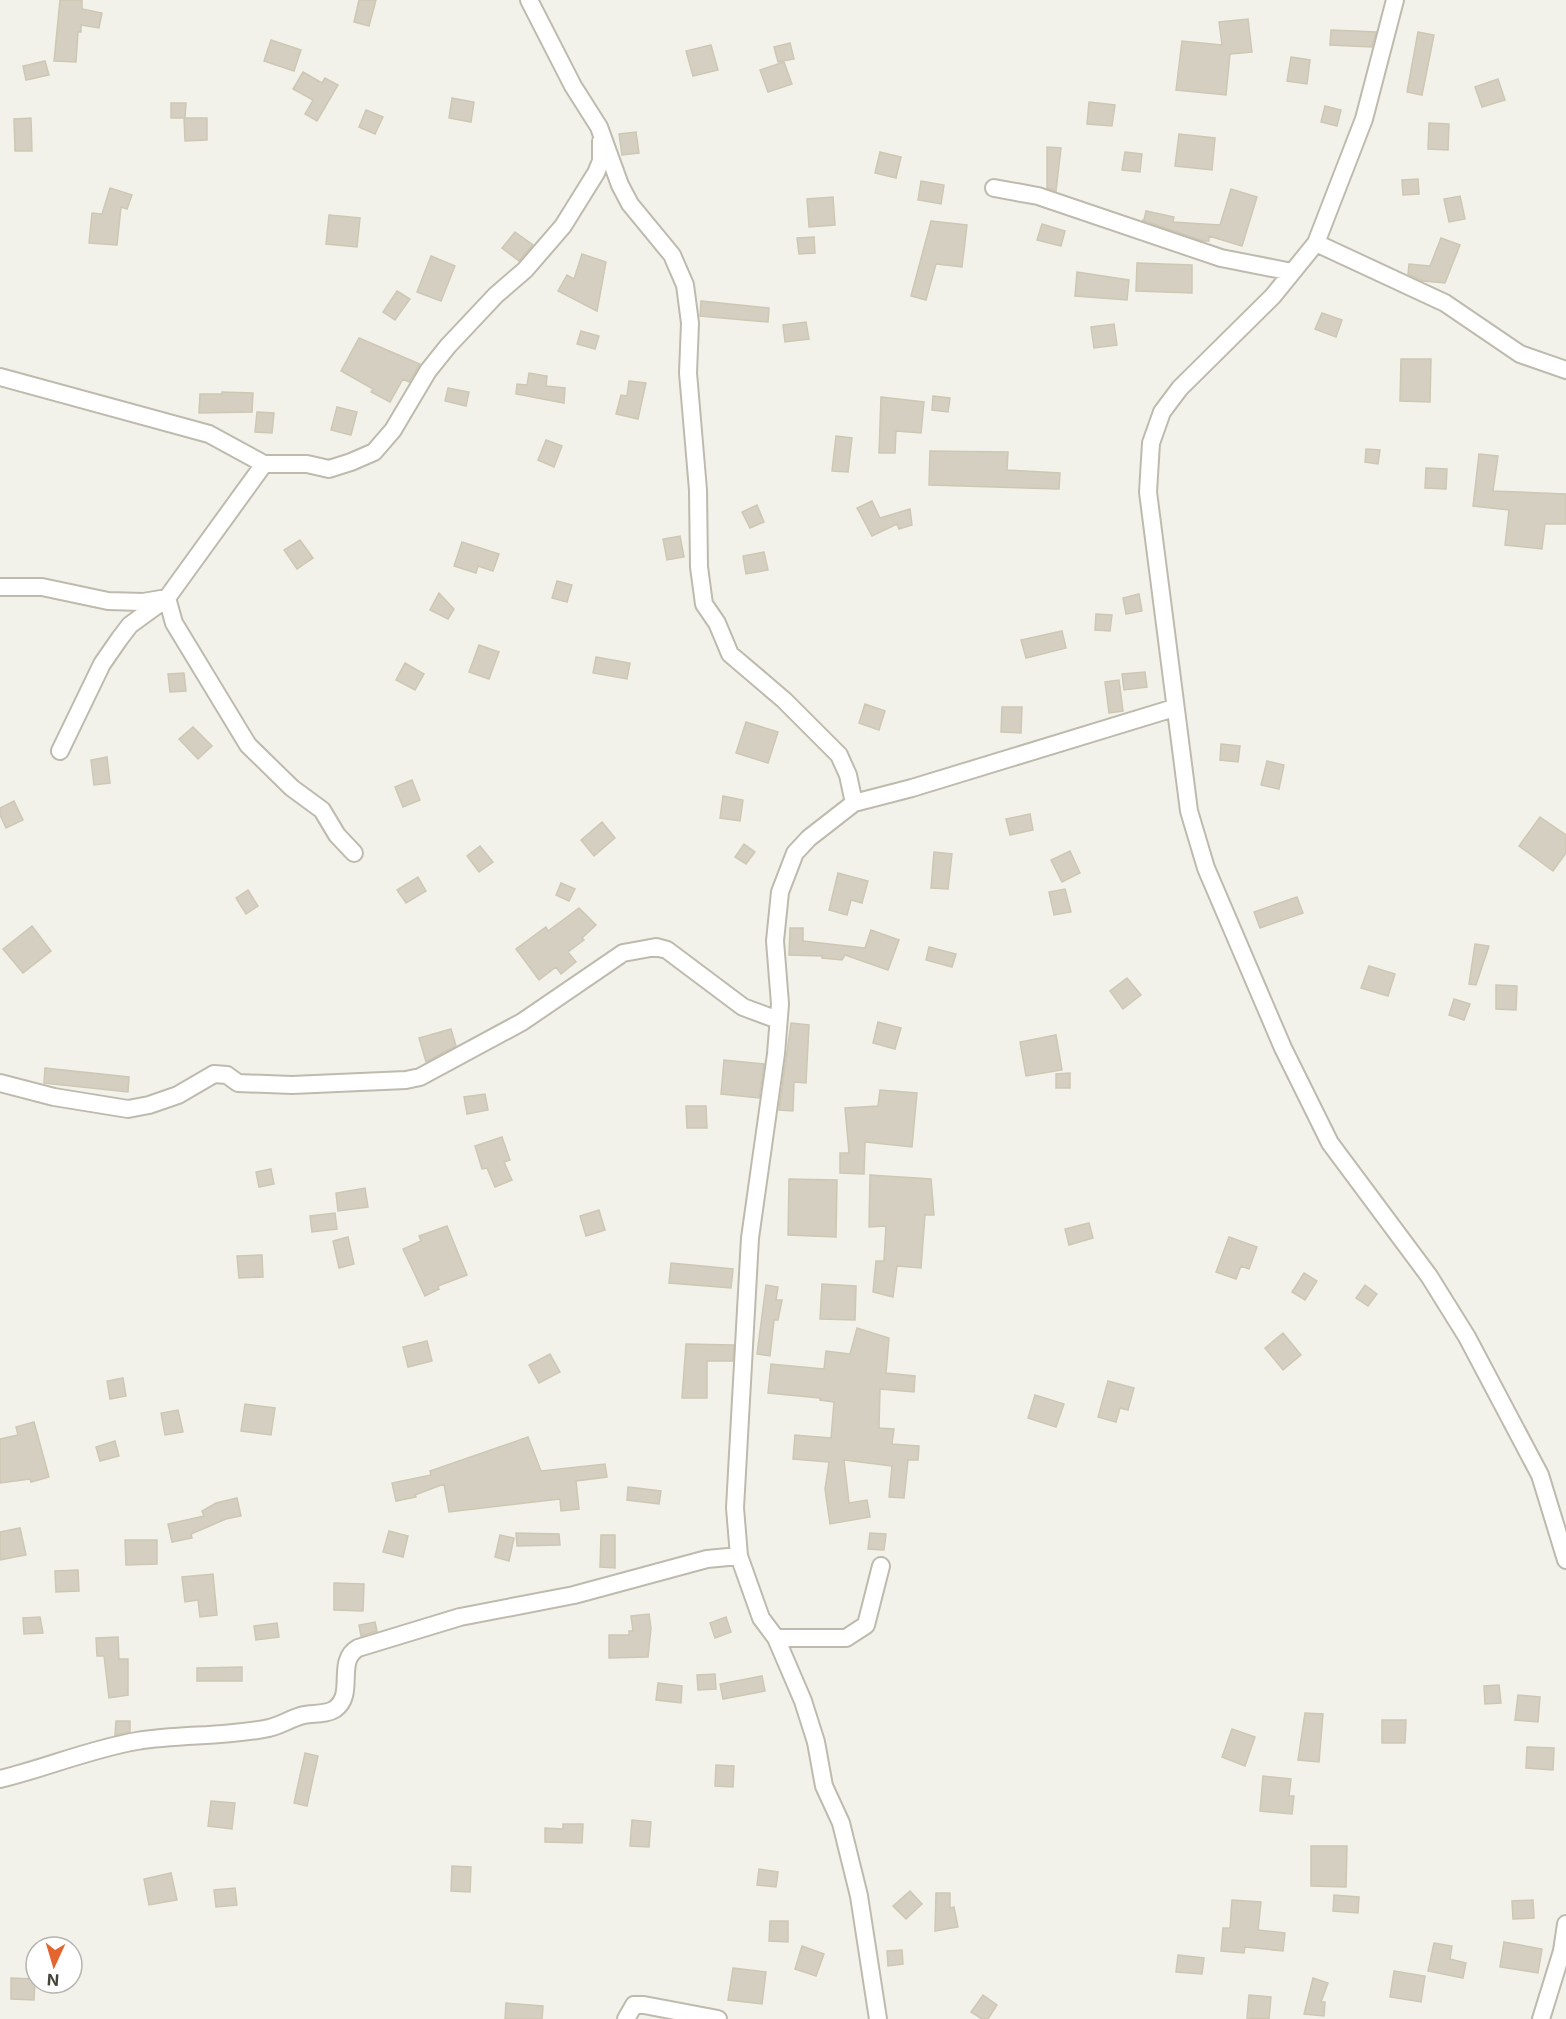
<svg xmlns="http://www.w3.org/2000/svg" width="1566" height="2019" viewBox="0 0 1566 2019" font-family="Inter,sans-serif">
  <rect width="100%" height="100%" fill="#f3f2ea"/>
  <path fill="#d4cfc0" stroke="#cec7b4" stroke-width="1.5" d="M60 0H82V9L102 13 99 28 81 25V32H78L76 62 54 61Z
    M359 0H376L369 26 354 22Z
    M1248 19 1252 52 1230 54 1226 95 1176 90 1182 41 1222 45 1219 22Z
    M1331 30 1376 32 1372 47 1330 45Z
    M1418 32 1434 35 1422 95 1407 92Z
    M271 40 301 50 294 71 264 61Z
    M790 43 794 59 778 62 774 47Z
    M711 45 718 70 693 76 686 51Z
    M1291 57 1310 60 1307 84 1287 81Z
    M45 61 49 75 26 80 23 66Z
    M784 62 792 84 768 92 760 70Z
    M303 72 322 83 325 78 338 85 317 121 305 114 313 100 293 89Z
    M1498 79 1505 100 1482 107 1475 87Z
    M452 98 474 102 471 122 449 118Z
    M1089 102 1115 105 1112 126 1087 124Z
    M171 103H186L185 118H171Z
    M1325 106 1341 110 1337 126 1321 122Z
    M366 110 383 117 375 134 359 127Z
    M31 118 32 151H15L14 119Z
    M184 118H207V140L185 141Z
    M1429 123 1449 124 1448 150 1428 149Z
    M636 132 639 153 622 155 619 134Z
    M1179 134 1215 138 1212 170 1175 166Z
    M1047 147 1061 148 1056 191 1047 188Z
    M880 152 901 157 896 178 875 173Z
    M1125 152 1142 154 1140 172 1122 170Z
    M1418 179 1419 194 1403 195 1402 180Z
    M921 181 944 185 941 204 918 200Z
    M110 188 132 195 127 209 121 207 117 245 89 243 92 213 102 214Z
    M1231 189 1257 197 1242 246 1209 236V241H1203L1142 220H1144L1146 211 1174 217 1173 222 1220 225Z
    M1460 196 1465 219 1449 222 1444 199Z
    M833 197 835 225 809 227 807 199Z
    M329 215 360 218 357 247 326 244Z
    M931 221 967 225 962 267 936 264 926 300 911 296Z
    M1042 224 1065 231 1061 246 1037 240Z
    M515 232 533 245 519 261 502 248Z
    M814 237 815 253 799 254 797 238Z
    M1441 238 1460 245 1445 283 1423 281 1408 274 1409 264 1430 266Z
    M582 254 606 262 597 311 558 291 567 275 574 279Z
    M431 256 455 266 441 301 417 292Z
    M1137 263 1192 265V293L1136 291Z
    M1077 272 1129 280 1127 300 1075 296Z
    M397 291 410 299 395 320 383 312Z
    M701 301 769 308 768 322 700 316Z
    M1322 313 1342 320 1336 337 1315 329Z
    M806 322 809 339 785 342 783 325Z
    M1114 324 1117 345 1094 348 1091 327Z
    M581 331 599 336 595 349 577 344Z
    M359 338 420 364 409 382 403 379 390 402 371 392 373 389 341 371Z
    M1401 359H1431L1430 402 1400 401Z
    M529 373 547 376 546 386 565 388 564 403 516 394 517 384 527 385Z
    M629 381 646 383 638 419 616 414 621 395 627 396Z
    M448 388 469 392 466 406 445 401Z
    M222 392 253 393 252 412 199 413 200 394H222Z
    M933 396 950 398 948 412 932 410Z
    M881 397 924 402 921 433 896 431 895 453H879Z
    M337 407 357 412 351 435 331 430Z
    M257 412 274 413 272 433 255 432Z
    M836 436 852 438 848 472 832 471Z
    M546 440 562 446 554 467 538 460Z
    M1366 449 1380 450 1378 464 1365 462Z
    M930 451 1008 452 1007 470 1060 473 1059 489 929 485Z
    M1479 454 1498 456 1493 491 1566 494V524H1545L1542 549 1505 545 1509 510 1473 506Z
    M1426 468 1447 469 1446 489 1425 488Z
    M872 501 880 518 910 509 912 525 899 529 897 524 872 536 857 508Z
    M757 505 764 522 750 528 742 512Z
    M680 536 684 557 667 560 663 539Z
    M300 540 313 558 297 569 284 550Z
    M462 542 499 554 493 571 478 566 476 573 454 566Z
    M764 552 768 570 746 574 743 556Z
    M557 581 572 585 567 602 552 598Z
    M439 593 454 609 448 619 430 610Z
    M1139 594 1142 611 1126 614 1123 598Z
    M1096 614 1112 615 1110 631 1095 630Z
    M1062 631 1066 648 1026 658 1021 640Z
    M479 645 499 652 489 679 469 672Z
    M596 657 630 663 627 679 593 673Z
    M405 663 424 674 415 690 396 680Z
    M1145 672 1147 687 1124 690 1122 674Z
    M184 673 186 691 170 692 168 674Z
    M1119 680 1123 711 1109 713 1105 682Z
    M865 704 885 711 879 730 859 723Z
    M1002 707H1022L1021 733 1001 732Z
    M746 722 778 732 768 763 736 753Z
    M193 727 212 746 198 759 179 739Z
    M1221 744 1240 746 1238 762 1220 760Z
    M107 757 110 783 94 785 91 760Z
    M1267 761 1284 765 1279 789 1261 785Z
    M412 780 420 800 403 807 395 787Z
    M723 796 743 800 740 821 720 818Z
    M14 801 23 820 6 828 0 815V808Z
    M1030 814 1033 830 1010 835 1006 819Z
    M1540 817 1566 835V853L1553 871 1519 846Z
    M602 822 615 838 594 856 581 840Z
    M744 844 755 852 746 864 735 857Z
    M480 846 493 862 479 872 467 856Z
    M1070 851 1080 873 1062 882 1051 860Z
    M934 852 952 854 948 889 931 888Z
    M838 873 868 881 862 903 851 900 847 915 829 910Z
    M418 877 426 891 406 903 397 890Z
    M561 883 575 889 569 901 556 895Z
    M1065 889 1071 912 1054 915 1049 892Z
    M248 890 258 906 246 914 236 898Z
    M1297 897 1303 913 1260 928 1254 912Z
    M579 908 596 925 582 938 584 940 568 952 576 962 561 974 556 967 539 980 516 949 546 927 548 931Z
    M32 926 51 951 23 973 3 949Z
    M790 928H803V941L865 948 871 930 899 940 888 970 845 955 842 960 822 958V956L789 955Z
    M1475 944 1489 946 1476 985 1469 984Z
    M929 947 956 954 952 967 926 960Z
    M1369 966 1395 974 1388 996 1361 988Z
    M1127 978 1141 995 1123 1009 1110 991Z
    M1496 985 1517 986 1516 1010 1496 1009Z
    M1454 999 1470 1004 1464 1020 1449 1015Z
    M878 1022 901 1028 895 1049 873 1043Z
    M791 1023 809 1025 806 1083 794 1082 793 1111 779 1110Z
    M451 1029 456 1046 426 1062 419 1038Z
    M1056 1035 1062 1070 1026 1076 1020 1042Z
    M724 1060 764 1064 759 1098 721 1094Z
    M45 1068 129 1077 128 1092 44 1083Z
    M1070 1073V1088H1056V1074Z
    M880 1090 917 1093 912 1147 865 1142 864 1174 840 1173V1153H849L845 1108 878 1106Z
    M485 1094 488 1110 467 1114 464 1097Z
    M686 1106H706L707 1128H687Z
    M502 1137 510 1160 504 1162 512 1180 495 1187 487 1168 482 1169 475 1146Z
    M271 1169 274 1184 259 1187 256 1172Z
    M870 1175 931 1179 934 1215H925L921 1268 897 1266 893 1297 873 1292 876 1261H884L886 1226 869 1227Z
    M789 1179 837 1180 836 1237 788 1235Z
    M365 1188 368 1207 338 1211 336 1193Z
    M599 1210 605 1230 586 1236 580 1216Z
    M335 1213 337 1229 312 1232 310 1216Z
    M1089 1223 1093 1238 1069 1245 1065 1229Z
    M447 1226 467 1275 438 1286 439 1289 425 1296 403 1249 421 1241 419 1236Z
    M348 1237 354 1264 339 1268 333 1241Z
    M1229 1237 1257 1247 1249 1269 1241 1266 1236 1279 1216 1272Z
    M262 1255 263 1277 239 1278 237 1256Z
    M671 1263 733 1269 731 1288 669 1283Z
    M1304 1273 1317 1281 1305 1300 1292 1292Z
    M822 1284 856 1286 855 1320 820 1319Z
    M766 1285 778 1287 776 1300H782L778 1320H774L770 1356 757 1354Z
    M1365 1285 1377 1294 1368 1306 1356 1298Z
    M857 1328 889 1338 886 1373 915 1376 914 1392 880 1389 879 1428 894 1429 892 1444 919 1446 918 1460H908L904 1498 889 1497 892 1466 844 1460 849 1503 867 1500 870 1517 830 1524 825 1489 829 1462 793 1459 795 1435 831 1438 834 1402 820 1400V1398L768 1393 771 1364 824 1369 826 1351 850 1354Z
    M1283 1333 1301 1355 1283 1370 1265 1348Z
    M427 1341 432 1361 408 1367 403 1347Z
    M686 1344 734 1345 733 1361H707V1398H682Z
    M550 1354 560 1372 539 1383 529 1365Z
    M123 1378 126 1396 110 1399 107 1381Z
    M1108 1381 1134 1388 1128 1410 1120 1408 1116 1422 1098 1417Z
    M1035 1395 1064 1404 1056 1427 1028 1418Z
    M245 1404 275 1408 271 1435 241 1431Z
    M178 1410 183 1432 165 1435 161 1413Z
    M34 1422 49 1477 31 1482 30 1479 0 1483V1439L18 1435 16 1427Z
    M528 1437 541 1471 605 1464 607 1477 576 1481 579 1509 561 1511 560 1499 449 1512 444 1484 415 1495 416 1497 396 1501 392 1483 431 1475 430 1471Z
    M115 1441 119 1456 100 1461 96 1447Z
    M628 1487 661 1491 659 1504 627 1500Z
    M237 1498 241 1516 226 1519 191 1534 192 1538 172 1542 168 1524 204 1516 202 1511 216 1503Z
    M20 1528 26 1555 0 1560V1532Z
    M389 1531 408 1536 403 1557 383 1552Z
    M516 1533 559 1534 560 1545 517 1546Z
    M870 1533 886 1534 884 1550 868 1549Z
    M500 1535 514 1538 509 1561 495 1557Z
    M601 1535H615V1568L600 1567Z
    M125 1540H157V1564L126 1565Z
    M78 1570 79 1591 56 1592 55 1571Z
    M213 1574 217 1615 200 1617 198 1600 185 1602 182 1577Z
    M334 1583 364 1584 363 1611 334 1610Z
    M649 1614 651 1628 648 1657 609 1658V1635H629V1631H633L631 1616Z
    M40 1617 43 1633 24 1634 23 1618Z
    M726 1617 731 1632 715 1638 710 1623Z
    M375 1622 377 1631 361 1636 359 1625Z
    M277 1623 279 1637 256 1640 254 1626Z
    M118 1637 119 1659H128V1695L109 1698 104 1656H97L96 1638Z
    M242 1667V1681H197V1668Z
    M715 1674 716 1689 698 1690 697 1675Z
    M762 1676 765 1691 723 1699 720 1684Z
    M658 1683 682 1686 681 1703 656 1700Z
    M1499 1685 1501 1703 1485 1704 1484 1686Z
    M1518 1695 1540 1697 1538 1722 1515 1720Z
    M1305 1713 1323 1714 1319 1762 1298 1760Z
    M1382 1720H1406L1405 1743H1382Z
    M116 1721H130V1732L115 1735Z
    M1232 1729 1255 1737 1245 1766 1222 1757Z
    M1527 1747 1554 1748 1553 1770 1526 1768Z
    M305 1753 318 1756 307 1806 294 1803Z
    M716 1765 734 1766 733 1787 715 1786Z
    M1263 1776 1291 1779 1289 1796H1294L1292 1814 1260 1811Z
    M211 1801 235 1803 232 1829 208 1826Z
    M632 1820 651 1822 649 1847 630 1846Z
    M563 1824H583L582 1843 545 1842V1828L563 1829Z
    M1311 1846H1347L1346 1887 1311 1886Z
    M452 1866 471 1867 470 1892 451 1891Z
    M759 1869 778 1872 776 1887 757 1885Z
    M171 1873 177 1900 149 1905 144 1879Z
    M235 1888 237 1905 216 1907 214 1890Z
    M910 1891 922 1904 906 1919 893 1906Z
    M936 1893H950V1908L954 1907 958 1927 935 1931Z
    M1334 1895 1359 1897 1358 1913 1333 1911Z
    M1232 1900 1261 1902 1258 1930 1285 1933 1283 1951 1245 1947 1244 1953 1221 1951 1223 1928H1230Z
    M1533 1900 1534 1918 1513 1919 1512 1901Z
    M770 1921H788V1942L769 1941Z
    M1504 1942 1542 1949 1538 1973 1500 1967Z
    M1434 1943 1452 1946 1450 1959 1466 1963 1463 1978 1428 1971Z
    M802 1946 824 1954 816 1976 795 1969Z
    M902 1950 903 1964 888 1966 887 1951Z
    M1178 1955 1204 1958 1202 1974 1176 1972Z
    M733 1968 766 1972 762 2004 728 2000Z
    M1394 1971 1425 1976 1421 2002 1390 1997Z
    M11 1978 35 1979 34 2000 11 1999Z
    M1313 1978 1328 1983 1321 2002H1325L1324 2016 1304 2014Z
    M983 1995 997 2005 988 2019H982L971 2012Z
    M1249 1995 1271 1997 1269 2019 1247 2018Z
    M506 2003 543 2006 542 2019H505Z"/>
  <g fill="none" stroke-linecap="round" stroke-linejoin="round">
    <g stroke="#bebaad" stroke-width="20">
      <path id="street" d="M529 0 573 86 599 127 620 185 630 204 672 255 685 285 690 323 688 373 698 490 699 567 704 604 717 623 730 654 784 700 839 755 848 775 854 803
        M1395 0 1364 119 1316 243 1273 296 1180 388 1162 412 1151 443 1148 492 1189 811 1206 868 1283 1048 1330 1143 1429 1276 1467 1337 1540 1475 1566 1560
        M994 188 1038 196 1221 258 1292 272
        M1316 243 1445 303 1520 354 1566 370
        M0 377 209 434 264 464H307L329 469 351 462 374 452 393 430 428 371 448 346 496 295 525 270 563 226 596 173 601 161V141
        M0 587H42L108 601 143 602 167 598 174 623 248 745 292 788 322 810 337 835 354 853
        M60 751 102 664 120 638 130 625 167 598 264 464
        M0 1083 54 1097 128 1109 149 1105 178 1095 214 1074 227 1075 238 1083 292 1085 406 1080 420 1077 522 1022 623 953 656 947 667 950 743 1007 778 1020
        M739 1556 735 1508 750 1238 776 1054 780 1004 775 941 780 892 795 853 809 838 854 803 912 788 1174 708
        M776 1638H846L866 1625 881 1566
        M0 1779C46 1768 90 1749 137 1741 180 1734 226 1737 269 1728 282 1725 291 1718 304 1715 313 1713 326 1715 335 1709 356 1694 335 1661 358 1648L460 1617 574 1595 707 1559 739 1556 761 1618 776 1638 803 1701 816 1742 824 1786 841 1823 859 1896 878 2019
        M626 2019 634 2005H644L718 2019
        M1541 2019 1562 1951 1566 1924"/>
    </g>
    <use href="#street" stroke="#fff" stroke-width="16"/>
  </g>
  <g transform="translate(54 1965) rotate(184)"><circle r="28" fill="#ffffff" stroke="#b5b4af" stroke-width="1.5"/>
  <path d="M0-4.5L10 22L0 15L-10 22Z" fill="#e5652f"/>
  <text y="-9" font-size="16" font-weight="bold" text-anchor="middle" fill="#464338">N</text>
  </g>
</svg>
